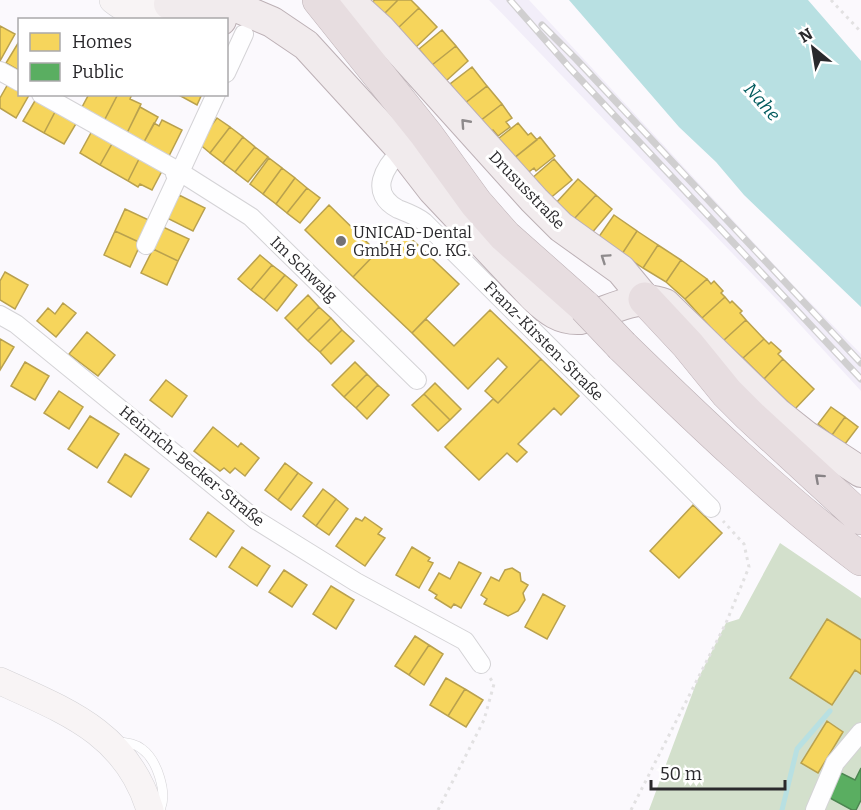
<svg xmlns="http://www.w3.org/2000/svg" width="861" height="810" viewBox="0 0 861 810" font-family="Bitter,serif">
  <rect width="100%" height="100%" fill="#fbf9fd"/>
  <path fill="#f2eef9" d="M489 0H529L795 287 861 354V391L782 305Z"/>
  <path fill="#d3e0cc" d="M780 543 861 598V810H649L697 681 726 623 739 619Z"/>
  <path fill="#b8e0e2" d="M569 0H808L861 61V307L744 195 716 162 679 127Z"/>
  <path fill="#f6d55c" stroke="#b9a14e" stroke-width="1.5" d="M375 0H398L384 14 372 2Z
    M398 0H411L419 8 398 28 384 14Z
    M419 8 437 27 416 47 398 28Z
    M0 26 15 34 0 61Z
    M442 30 456 46 432 65 419 49Z
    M20 40V71L6 63Z
    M456 46 468 61 446 81 432 65Z
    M472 67 487 86 465 103 450 84Z
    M8 84 20 90V94L29 95 16 118 0 108V98Z
    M487 86 502 104 480 121 465 103Z
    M89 94H118L104 121 81 109Z
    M118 94H132L130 99 141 104 127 133 104 121Z
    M177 94H202L197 105Z
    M36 99 56 110 44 133 23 121Z
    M502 104 512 118 506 122 510 127 498 136 493 130 489 133 480 121Z
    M140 107 158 117 144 142 127 133Z
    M56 110 77 122 64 144 44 133Z
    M217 118 230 127 210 153 198 143Z
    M162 120 182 130 169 156 144 142 154 123 159 126Z
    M518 123 528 135 531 133 537 140 513 159 498 139Z
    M230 127 243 137 223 163 210 153Z
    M92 131 113 142 100 165 80 153Z
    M243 137 255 147 235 172 223 163Z
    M540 137 555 156 536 171 534 168 525 175 513 159Z
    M113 142 140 157 128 181 100 165Z
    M255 147 268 157 248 182 235 172Z
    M140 157 163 169 152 190 140 184 138 187 128 181Z
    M269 158 282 168 263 194 250 184Z
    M554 159 572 180 548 200 531 179Z
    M282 168 295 178 276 204 263 194Z
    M295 178 307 188 287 213 276 204Z
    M578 179 596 195 574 219 556 203Z
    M307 188 320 198 300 223 287 213Z
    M179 195 205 208 193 231 167 218Z
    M596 195 612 209 591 234 574 219Z
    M329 205 377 252 353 277 305 230Z
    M125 209 151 221 141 243 115 231Z
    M614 215 637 231 622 254 598 238Z
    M163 227 189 239 178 261 153 249Z
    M400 228 459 284 412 333 353 277Z
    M115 231 141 243 130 267 104 255Z
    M637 231 658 245 643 268 622 254Z
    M658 245 681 260 666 282 643 268Z
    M153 249 178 261 167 285 141 273Z
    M260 255 272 265 251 290 238 279Z
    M681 260 707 279 685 299 666 282Z
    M272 265 285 275 264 300 251 290Z
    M5 272 28 285 15 309 0 300V281Z
    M285 275 297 285 277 311 264 300Z
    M707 279 711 284 714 281 723 291 721 293 725 297 702 318 685 299Z
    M308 295 319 307 297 330 285 318Z
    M725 297 730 303 732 301 742 311 740 313 746 320 723 341 702 318Z
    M63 303 76 313 56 337 37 321 48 308 55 314Z
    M319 307 331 318 308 341 297 330Z
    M490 310 541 359 498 403 485 391 507 367 498 358 468 389 412 333 426 319 454 346Z
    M331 318 342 330 320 352 308 341Z
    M746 320 764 339 743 358 723 341Z
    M342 330 354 341 331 364 320 352Z
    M87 332 115 355 98 376 69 354Z
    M0 339 14 347 0 370Z
    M764 339 769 344 771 342 781 351 778 354 783 359 764 379 743 358Z
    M541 359 579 396 561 415 554 408 518 444 527 452 517 462 507 453 479 480 445 447 493 399 498 403Z
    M783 359 814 389 795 409 764 379Z
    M25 362 49 376 35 400 11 386Z
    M355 362 367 374 344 397 332 385Z
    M367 374 378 385 356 408 344 397Z
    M166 380 187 396 172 417 150 400Z
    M435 383 461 409 450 420 424 394Z
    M378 385 389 395 367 419 356 408Z
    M59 391 83 407 69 429 44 413Z
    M424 394 450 420 438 431 412 405Z
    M831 407 845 417 832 435 818 424Z
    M90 416 119 434 97 468 68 449Z
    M845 417 858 427 845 444 832 435Z
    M213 427 238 447 241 443 259 458 245 476 235 468 230 473 224 468 220 471 194 451Z
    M125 454 149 469 131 497 108 482Z
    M285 463 298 473 278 500 265 490Z
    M298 473 312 483 291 510 278 500Z
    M323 489 336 499 316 526 303 516Z
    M336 499 348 509 329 535 316 526Z
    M693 505 722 533 679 578 650 551Z
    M208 512 234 531 216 557 190 539Z
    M365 517 382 529 378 534 385 538 365 566 336 546 356 518 362 521Z
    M242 547 270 566 257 586 229 567Z
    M412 547 430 558 428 561 433 563 419 588 396 575Z
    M459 562 481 573 461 608 454 604 451 608 435 598 437 595 429 590 439 573 450 579Z
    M512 568 520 573 521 581 528 585 523 593 525 600 518 611 508 616 484 604 487 599 481 595 491 577 499 581 505 570Z
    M284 570 307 585 292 607 269 592Z
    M331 586 354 600 336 629 313 614Z
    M543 594 565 606 547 639 525 627Z
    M827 619 861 640V674L855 670 832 705 790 678Z
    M415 636 429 645 409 675 395 666Z
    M429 645 443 654 424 685 409 675Z
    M446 678 465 689 448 716 430 705Z
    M465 689 483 700 466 727 448 716Z
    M827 721 843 732 818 773 801 763Z"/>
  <path fill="#5aae61" stroke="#4c8651" stroke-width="1.5" d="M861 768V800L856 810H852L828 797 841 773 855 780Z"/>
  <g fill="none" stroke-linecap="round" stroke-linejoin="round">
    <path stroke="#b8e0e2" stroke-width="5" d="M782 810 797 749 830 711"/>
    <g stroke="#d4d3d6" stroke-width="10">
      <path id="lane" d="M115 742C124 742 135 743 142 749 157 760 168 793 160 810"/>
    </g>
    <g stroke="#d4d3d6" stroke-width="20">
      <path id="street" d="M0 71 20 82
        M226 73 244 34
        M41 94 180 172 216 94
        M402 150C384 167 368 193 398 209 408 213 415 215 424 222L711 508
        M175 174 180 172 251 217 417 380
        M146 245 180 172
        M0 315 16 324 256 520 356 582 465 641 481 664
        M815 810 835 763 861 732"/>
    </g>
    <g stroke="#d4d3d6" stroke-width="28">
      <path id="secondary" d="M113 0C134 17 153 18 174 0
        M0 681C66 711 127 733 150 810"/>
    </g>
    <g stroke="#bcb0b5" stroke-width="32">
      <path id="primary" d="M220 0 272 22 306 45 402 150 433 190 534 297C548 310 560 320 580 319 608 313 636 292 665 304L777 413 806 436 861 472
        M348 0 380 29 534 200 561 227 621 270 645 299
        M169 4 185 5 221 20"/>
    </g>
    <g stroke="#bcb0b5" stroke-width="34">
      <path id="highway" d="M319 0 426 134 476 203 505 236 585 307
        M645 299 688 345 727 393 749 415 861 518
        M622 346C698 420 776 495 861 559"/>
    </g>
    <path stroke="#e2e1e2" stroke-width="3" stroke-dasharray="3 4.5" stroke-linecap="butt" d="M831 0 861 32
      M438 810 484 720 494 684 490 678
      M631 810 726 623 749 567 744 544 723 521"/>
    <use href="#lane" stroke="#fefeff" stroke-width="9"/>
    <use href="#street" stroke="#fefeff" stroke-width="18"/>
    <use href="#secondary" stroke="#f8f4f5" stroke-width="27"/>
    <use href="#primary" stroke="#f1ebed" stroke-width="30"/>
    <use href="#highway" stroke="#e7dde0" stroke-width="33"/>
    <g stroke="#d0cfd0" stroke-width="7">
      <path id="rail" d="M510 0 569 67 861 379
        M542 25 576 59 861 363"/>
    </g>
    <use href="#rail" stroke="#fff" stroke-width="4.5" stroke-dasharray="14" stroke-linecap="butt"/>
    <g stroke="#bcb0b5" stroke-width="34" stroke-linecap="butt">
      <path id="highway-bridge" d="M585 307 622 346"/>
    </g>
    <use href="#highway-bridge" stroke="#e7dde0" stroke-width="33"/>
  </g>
  <defs><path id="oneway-chevron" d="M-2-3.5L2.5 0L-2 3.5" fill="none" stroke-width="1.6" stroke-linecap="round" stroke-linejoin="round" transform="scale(1.5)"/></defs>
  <g stroke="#8e8a8c">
    <use href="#oneway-chevron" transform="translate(465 123) rotate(-132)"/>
    <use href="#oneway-chevron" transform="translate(605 258) rotate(-146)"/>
  </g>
  <use stroke="#888386" href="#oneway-chevron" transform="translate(819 478) rotate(-138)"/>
  <circle fill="#737275" stroke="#fff" stroke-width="2" cx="341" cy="241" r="6"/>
  <g text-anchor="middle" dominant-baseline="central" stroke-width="6" stroke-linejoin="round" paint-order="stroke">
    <g font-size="16" fill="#2a292c" stroke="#fff">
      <text transform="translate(527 190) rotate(46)">Drususstraße</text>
      <text transform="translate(304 269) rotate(44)">Im Schwalg</text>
      <text transform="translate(544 341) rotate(45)">Franz-Kirsten-Straße</text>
      <text transform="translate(192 466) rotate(39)">Heinrich-Becker-Straße</text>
    </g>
    <g font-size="16" fill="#2a292c" stroke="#fff" text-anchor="start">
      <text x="353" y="232">UNICAD-Dental<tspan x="353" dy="18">GmbH &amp; Co. KG.</tspan></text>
    </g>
    <g font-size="18" font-style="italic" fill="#015a5d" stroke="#fff">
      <text transform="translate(762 102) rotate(48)">Nahe</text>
    </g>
  </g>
  <rect x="18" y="18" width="210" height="78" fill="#ffffff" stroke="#aaa9ab" stroke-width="1.5"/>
  <rect x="30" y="33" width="30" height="18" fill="#f6d55c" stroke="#aaa9ab" stroke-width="1.5"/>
  <text x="72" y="48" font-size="18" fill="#2a292c">Homes</text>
  <rect x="30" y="63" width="30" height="18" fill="#5aae61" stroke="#aaa9ab" stroke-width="1.5"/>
  <text x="72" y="78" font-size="18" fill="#2a292c">Public</text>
  <g transform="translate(813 48) rotate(330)" stroke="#ffffff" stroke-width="4.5" paint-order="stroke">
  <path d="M0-4.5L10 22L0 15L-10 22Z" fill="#2a292c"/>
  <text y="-9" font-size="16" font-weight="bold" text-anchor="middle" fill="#2a292c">N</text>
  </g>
  <path d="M651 780v9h134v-9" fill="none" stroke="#2a292c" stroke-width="3"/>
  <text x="660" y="780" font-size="18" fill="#2a292c" stroke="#ffffff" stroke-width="4.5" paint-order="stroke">50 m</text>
</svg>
